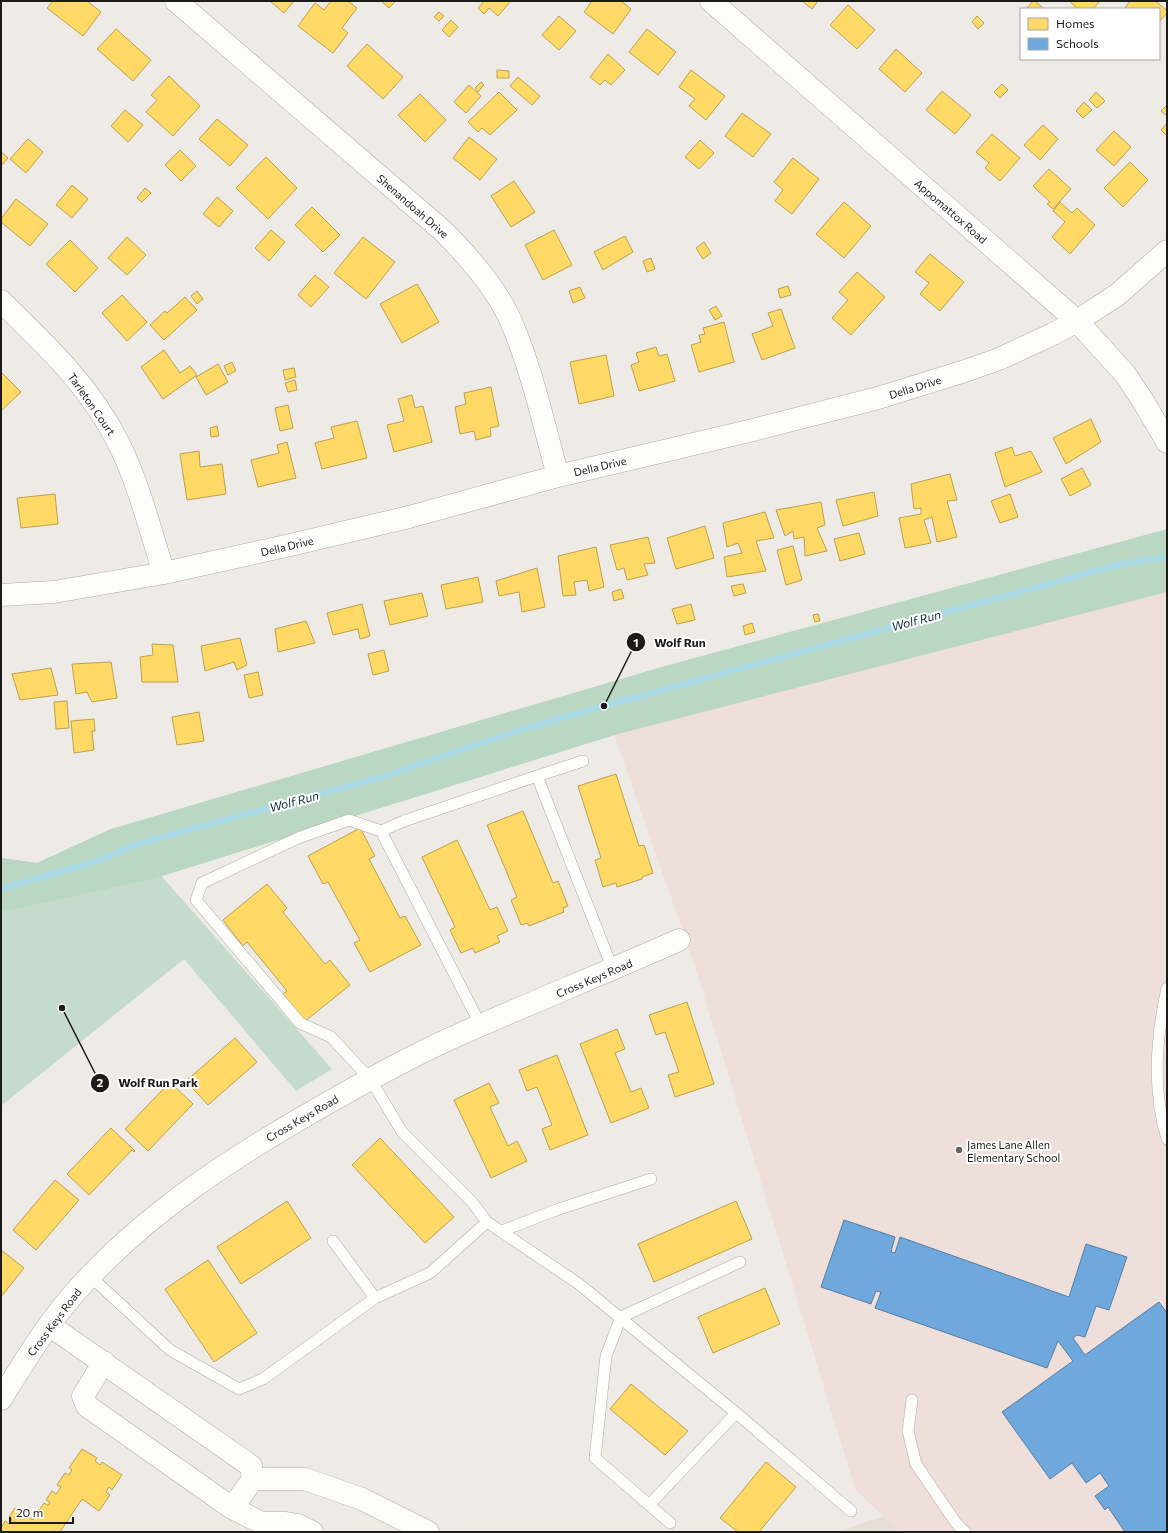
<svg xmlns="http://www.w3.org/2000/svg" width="1168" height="1533" viewBox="0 0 1168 1533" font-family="Commissioner,sans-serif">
  <rect width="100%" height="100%" fill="#eeebe7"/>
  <path fill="#e5dfd5" d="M883 1516 899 1532H836L851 1527Z"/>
  <path fill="#eedfdb" d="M1167 557V1532H899L855 1489 694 963 604 706Z"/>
  <path fill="#c5dccc" d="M111 829 134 845 332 1069 296 1091 184 959 1 1106V858L37 863Z"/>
  <path fill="#b9d7c2" d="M1167 529V592L618 734 156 878 1 912V858L37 863 111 829 665 666Z"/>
  <path fill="#ffd966" stroke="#bba04f" d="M53 1H87L101 12 83 36 47 8Z
    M270 1H294L284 13Z
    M331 1H348L357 8 342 28 348 33 333 53 298 26 315 3 324 10Z
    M381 1H396L389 8Z
    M484 1H511L498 16 489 8 484 14 478 8Z
    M592 1H621L631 9 613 34 584 12Z
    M802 1H818L812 9Z
    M1033 1H1035L1044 9H1026Z
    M1069 1H1100L1093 9H1078Z
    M1130 1H1156L1167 11V13L1159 22V9H1124Z
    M848 5 875 30 857 49 830 25Z
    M439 12 444 16 439 21 434 17Z
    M559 16 576 31 559 50 542 35Z
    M977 16 984 23 978 29 972 22Z
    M451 20 458 27 449 37 442 30Z
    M116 29 151 60 133 81 97 49Z
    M647 29 676 52 658 75 629 52Z
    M367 44 403 77 383 99 347 66Z
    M896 49 922 73 905 92 879 69Z
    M608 54 625 70 611 85 605 80 600 85 590 77Z
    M497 70 509 71V78H497Z
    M691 70 725 96 706 120 689 106 695 99 679 87Z
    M169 76 200 106 173 136 146 112 157 100 151 95Z
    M518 77 540 96 532 105 510 86Z
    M481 82 484 85 478 92 475 88Z
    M1002 84 1008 90 1000 98 994 92Z
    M469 85 481 96 466 113 454 102Z
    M942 91 971 115 955 134 926 110Z
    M499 92 517 110 490 135 482 128 478 132 468 122Z
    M1096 92 1105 101 1097 108 1089 100Z
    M420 94 446 120 425 142 398 115Z
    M1084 102 1092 110 1083 118 1076 111Z
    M1167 105V116L1161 111Z
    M125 110 143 125 128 142 111 126Z
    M742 113 771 134 753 157 725 136Z
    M217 119 248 145 230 166 199 139Z
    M1167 123V136L1161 130Z
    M1043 125 1058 139 1040 160 1024 145Z
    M1114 131 1131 147 1114 166 1096 150Z
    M992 134 1020 158 1000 181 985 168 989 163 976 152Z
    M469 137 497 159 480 180 453 158Z
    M28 139 43 152 26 173 10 159Z
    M700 140 714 153 699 169 685 157Z
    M180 150 196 166 181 181 165 165Z
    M1 152 8 158 1 166Z
    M266 157 297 188 268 219 236 188Z
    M793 158 819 179 792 214 775 201 783 190 774 182Z
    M1130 162 1148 180 1123 207 1104 188Z
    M1049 169 1071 189 1053 209 1047 204 1050 202 1033 186Z
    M514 181 535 212 511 227 491 196Z
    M72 185 88 199 72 218 56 205Z
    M145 188 151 193 142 202 137 198Z
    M217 197 233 211 219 227 203 214Z
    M16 199 48 224 30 246 1 222V219Z
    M844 202 871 226 844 258 816 234Z
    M1060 202 1072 213 1077 208 1095 225 1070 254 1052 237 1065 222 1053 211Z
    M312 207 340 235 323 252 295 225Z
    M271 230 285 242 269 261 255 248Z
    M554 230 572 265 543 280 525 245Z
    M625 236 633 252 603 270 594 252Z
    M127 237 146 255 127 275 108 258Z
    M363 237 395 262 366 299 334 273Z
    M70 240 98 268 75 292 46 264Z
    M704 242 711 253 703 259 696 248Z
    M930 254 964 282 940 311 920 294 929 283 915 272Z
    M651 258 655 269 647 272 643 261Z
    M857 272 885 297 851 335 832 318 848 300 839 292Z
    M315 275 329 287 311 307 298 295Z
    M417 284 439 322 402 343 380 304Z
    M788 286 791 295 780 298 778 289Z
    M580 287 585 298 573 303 569 291Z
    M197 291 203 299 197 304 191 296Z
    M122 295 147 322 127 341 102 313Z
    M185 297 197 310 164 340 150 325 165 311 167 313Z
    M716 306 722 316 715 320 709 310Z
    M781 309 795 348 762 360 752 334 773 326 768 313Z
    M724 322 734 362 699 372 691 345 701 342 699 335 705 334 703 328Z
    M656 347 659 356 667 354 675 381 639 391 631 365 639 362 636 353Z
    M164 350 180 373 190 366 197 375 163 399 141 367Z
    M606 355 614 396 579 404 570 362Z
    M232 362 236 371 228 375 224 366Z
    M218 364 228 382 206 395 196 377Z
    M294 368 296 377 285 380 283 370Z
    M1 372 21 392 1 411Z
    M295 380 297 390 288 392 285 383Z
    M491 387 499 426 490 428 491 436 476 440 474 431 460 434 455 407 466 404 464 393Z
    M412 395 415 408 423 406 432 442 394 452 387 425 404 421 398 399Z
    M288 405 293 428 280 431 275 408Z
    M1091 419 1101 442 1066 464 1053 438Z
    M357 421 367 458 322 469 315 443 334 438 331 427Z
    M217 426 219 436 211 437 210 428Z
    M287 442 296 478 258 487 251 460 279 453 277 445Z
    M1012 447 1015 456 1031 451 1042 472 1005 487 995 453Z
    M199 451 200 467 222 464 226 494 187 500 180 454Z
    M1082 468 1091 485 1070 496 1061 479Z
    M950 474 957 500 947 501 957 537 937 542 932 517 924 520 931 543 905 548 899 518 921 514V508L914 509 911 484Z
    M874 492 878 516 843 526 836 500Z
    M55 494 58 524 21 528 17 498Z
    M1010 494 1018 517 1000 523 991 501Z
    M821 502 825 525 817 528 827 551 805 556 804 537 794 539 793 531 785 536 776 510Z
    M765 512 774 538 756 541 766 571 727 577 724 557 742 553 738 543 727 547 723 523Z
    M705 526 714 558 676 569 667 538Z
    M859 533 865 554 840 561 834 539Z
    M648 537 655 563 644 564 648 575 627 580 624 568 617 570 610 545Z
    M793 546 802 580 786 585 777 550Z
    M596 547 604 587 589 591 587 580 574 582 576 595 563 596 558 556Z
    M537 568 545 607 522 612 519 592 499 596 496 581Z
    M478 577 483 602 446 609 441 585Z
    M743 584 746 593 734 596 731 586Z
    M621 589 624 598 614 601 612 592Z
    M422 593 428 616 390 625 384 601Z
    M362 604 370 636 360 639 358 629 333 635 327 613Z
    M691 604 695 620 677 624 672 609Z
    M818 614 820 621 815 622 813 615Z
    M306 621 315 643 278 652 275 629Z
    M752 623 755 632 745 635 743 626Z
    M240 638 247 665 237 670 234 662 205 671 201 646Z
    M152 644 173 645 178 682H142L140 657 153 655Z
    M384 650 389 671 373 675 368 654Z
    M111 662 117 698 92 702 87 692 76 694 72 664Z
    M51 668 58 695 20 700 12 674Z
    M258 672 263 695 249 698 244 675Z
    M67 701 69 728 56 729 54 702Z
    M199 712 204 741 177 745 172 717Z
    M94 719 95 731H92L94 750 74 753 71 721Z
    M616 774 639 846 644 845 653 873 642 877V879L617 887 616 883 603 887 595 860 601 858 578 786Z
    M523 811 553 883 558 881 568 906 563 908 564 912 529 926 527 923 521 925 511 900 517 897 487 825Z
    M360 828 375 856 369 859 400 918 405 916 421 945 370 972 354 943 360 940 328 882 323 884 308 856Z
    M457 840 490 910 497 907 508 931 497 936 500 942 475 953 473 948 461 953 450 930 455 927 422 857Z
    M267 884 287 908 283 912 325 964 330 960 350 985 304 1022 282 995 287 991 247 942 243 946 223 920Z
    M687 1002 714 1084 675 1097 668 1075 679 1072 665 1032 656 1035 649 1015Z
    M617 1029 625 1049 615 1053 631 1092 641 1088 649 1108 611 1123 580 1044Z
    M235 1038 257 1062 208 1105 186 1081Z
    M557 1055 588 1135 550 1150 542 1129 552 1125 537 1087 527 1091 519 1070Z
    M170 1082 193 1104 148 1151 125 1129Z
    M489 1083 499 1103 490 1107 508 1146 517 1141 527 1161 491 1178 454 1100Z
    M111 1128 135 1151 134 1152 132 1150 89 1195 67 1174Z
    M380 1138 454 1217 425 1243 352 1165Z
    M55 1180 79 1200 36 1250 13 1230Z
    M287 1201 311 1238 241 1284 217 1247Z
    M736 1201 752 1239 654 1282 638 1244Z
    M1 1250 24 1268 1 1297Z
    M208 1260 257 1333 214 1362 165 1289Z
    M765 1288 780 1324 713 1353 698 1317Z
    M631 1384 688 1431 665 1455 610 1409Z
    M82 1449 97 1458 95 1461 100 1465 102 1462 122 1475 112 1490 109 1487 106 1492 110 1495 99 1511 82 1499 60 1532H1V1528L5 1521 9 1524 12 1519 9 1517 15 1508 33 1520 44 1503 48 1505 50 1502 46 1500 52 1491 56 1494 61 1487 57 1485 65 1473 69 1475 72 1470 69 1468Z
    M766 1462 796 1487 759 1532H738L720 1518Z"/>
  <path fill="#6fa8dc" stroke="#567ea2" d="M844 1220 895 1237 891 1252 895 1253 900 1237 1069 1297 1086 1244 1127 1257 1109 1310 1096 1306 1085 1337 1077 1335 1073 1338 1085 1355 1159 1302 1167 1313V1532H1125L1108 1507 1105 1510 1095 1496 1109 1486 1100 1473 1086 1483 1072 1463 1050 1479 1002 1412 1073 1361 1058 1341 1047 1368 875 1308 881 1292 876 1291 871 1304 821 1287Z"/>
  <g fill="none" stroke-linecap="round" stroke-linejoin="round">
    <path stroke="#a9dae6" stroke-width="6" d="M1 889 97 861 134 845 385 776 523 729 604 706 1121 564 1167 557"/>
    <g stroke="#adaba8" stroke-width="12">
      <path id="service" d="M583 761 537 776 613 970
        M381 831 404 821 537 776
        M1167 988C1156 1039 1152 1089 1167 1139
        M487 1222 579 1284 741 1417 851 1511
        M502 1231 556 1210 651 1179
        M333 1241 375 1298
        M90 1276 170 1350 239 1389 263 1379 375 1298 430 1273 487 1222 472 1202 402 1132 371 1080 331 1037 300 1023 196 900 202 883 298 838 349 820 381 831 481 1026
        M912 1400 908 1431 916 1464 956 1523 965 1532
        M649 1505 736 1413
        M670 1523 595 1458 606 1356 621 1317 740 1262"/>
    </g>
    <g stroke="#adaba8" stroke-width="23">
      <path id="minor" d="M176 1 443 231C469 257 499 291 513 326 533 374 544 426 558 476
        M711 1 1077 321 1125 374 1143 401 1167 442
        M1 301C45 344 91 387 119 444 139 484 150 530 164 573
        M1 595 54 592 164 573 286 546 409 517 558 476 753 430 878 398 965 371 999 359 1053 334 1077 321 1117 295 1167 251
        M49 1325 251 1466 253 1479 232 1508 262 1523H286L298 1525 312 1532
        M104 1362 83 1396 87 1406 232 1508
        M1 1399C25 1361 48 1322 78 1289 148 1211 236 1155 326 1104 368 1080 411 1056 456 1036 530 1003 605 973 679 940
        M253 1479H305L362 1499 428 1532"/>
    </g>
    <use href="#service" stroke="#fcfcfb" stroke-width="11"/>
    <use href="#minor" stroke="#fcfcfb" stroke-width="22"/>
  </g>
  <circle fill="#666461" stroke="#fff" stroke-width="1.5" cx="959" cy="1150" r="4"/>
  <g text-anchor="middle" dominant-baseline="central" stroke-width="4" stroke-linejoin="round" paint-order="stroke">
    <g font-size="11" fill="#1d1b19" stroke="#fff">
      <text transform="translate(413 206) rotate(41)">Shenandoah Drive</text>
      <text transform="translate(951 211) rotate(41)">Appomattox Road</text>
      <text transform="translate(915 387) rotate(-17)">Della Drive</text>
      <text transform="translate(92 404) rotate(55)">Tarleton Court</text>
      <text transform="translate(600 466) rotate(-13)">Della Drive</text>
      <text transform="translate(287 546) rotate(-13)">Della Drive</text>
      <text transform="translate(594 978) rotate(-23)">Cross Keys Road</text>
      <text transform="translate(302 1118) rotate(-30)">Cross Keys Road</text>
      <text transform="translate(54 1322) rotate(-53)">Cross Keys Road</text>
    </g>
    <g font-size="11" fill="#1d1b19" stroke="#fff" text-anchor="start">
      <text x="967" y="1144">James Lane Allen<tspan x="967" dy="13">Elementary School</tspan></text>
    </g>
    <g font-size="12" font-style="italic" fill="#0a2e37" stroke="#fff">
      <text transform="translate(916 620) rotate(-15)">Wolf Run</text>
      <text transform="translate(294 801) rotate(-15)">Wolf Run</text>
    </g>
  </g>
  <path fill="none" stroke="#1d1b19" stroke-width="1.5" d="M604 706L636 642M62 1008L100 1083"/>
  <g fill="#1d1b19" stroke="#fff" stroke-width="1.5">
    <circle cx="604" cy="706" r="4"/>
    <circle cx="62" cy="1008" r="4"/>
    <circle cx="636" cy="642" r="10"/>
    <circle cx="100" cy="1083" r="10"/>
  </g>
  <g font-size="12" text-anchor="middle" font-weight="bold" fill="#fff">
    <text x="636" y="647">1</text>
    <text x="100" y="1087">2</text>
  </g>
  <g font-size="12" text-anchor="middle" font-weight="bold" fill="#1d1b19" stroke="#fff" stroke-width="4" stroke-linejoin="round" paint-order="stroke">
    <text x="680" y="647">Wolf Run</text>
    <text x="158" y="1087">Wolf Run Park</text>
  </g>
  <rect width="1168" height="1533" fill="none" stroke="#1d1b19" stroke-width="4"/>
  <rect x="1020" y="8" width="140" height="52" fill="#ffffff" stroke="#a5a4a3"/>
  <rect x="1028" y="18" width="20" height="12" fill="#ffd966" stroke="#a5a4a3"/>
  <text x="1056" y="28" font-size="12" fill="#1d1b19">Homes</text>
  <rect x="1028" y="38" width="20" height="12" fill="#6fa8dc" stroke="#a5a4a3"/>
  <text x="1056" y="48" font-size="12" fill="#1d1b19">Schools</text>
  <path d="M10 1517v6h63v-6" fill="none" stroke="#1d1b19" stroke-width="2"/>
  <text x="16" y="1517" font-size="12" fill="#1d1b19" stroke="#ffffff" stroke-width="3" paint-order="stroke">20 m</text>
</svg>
